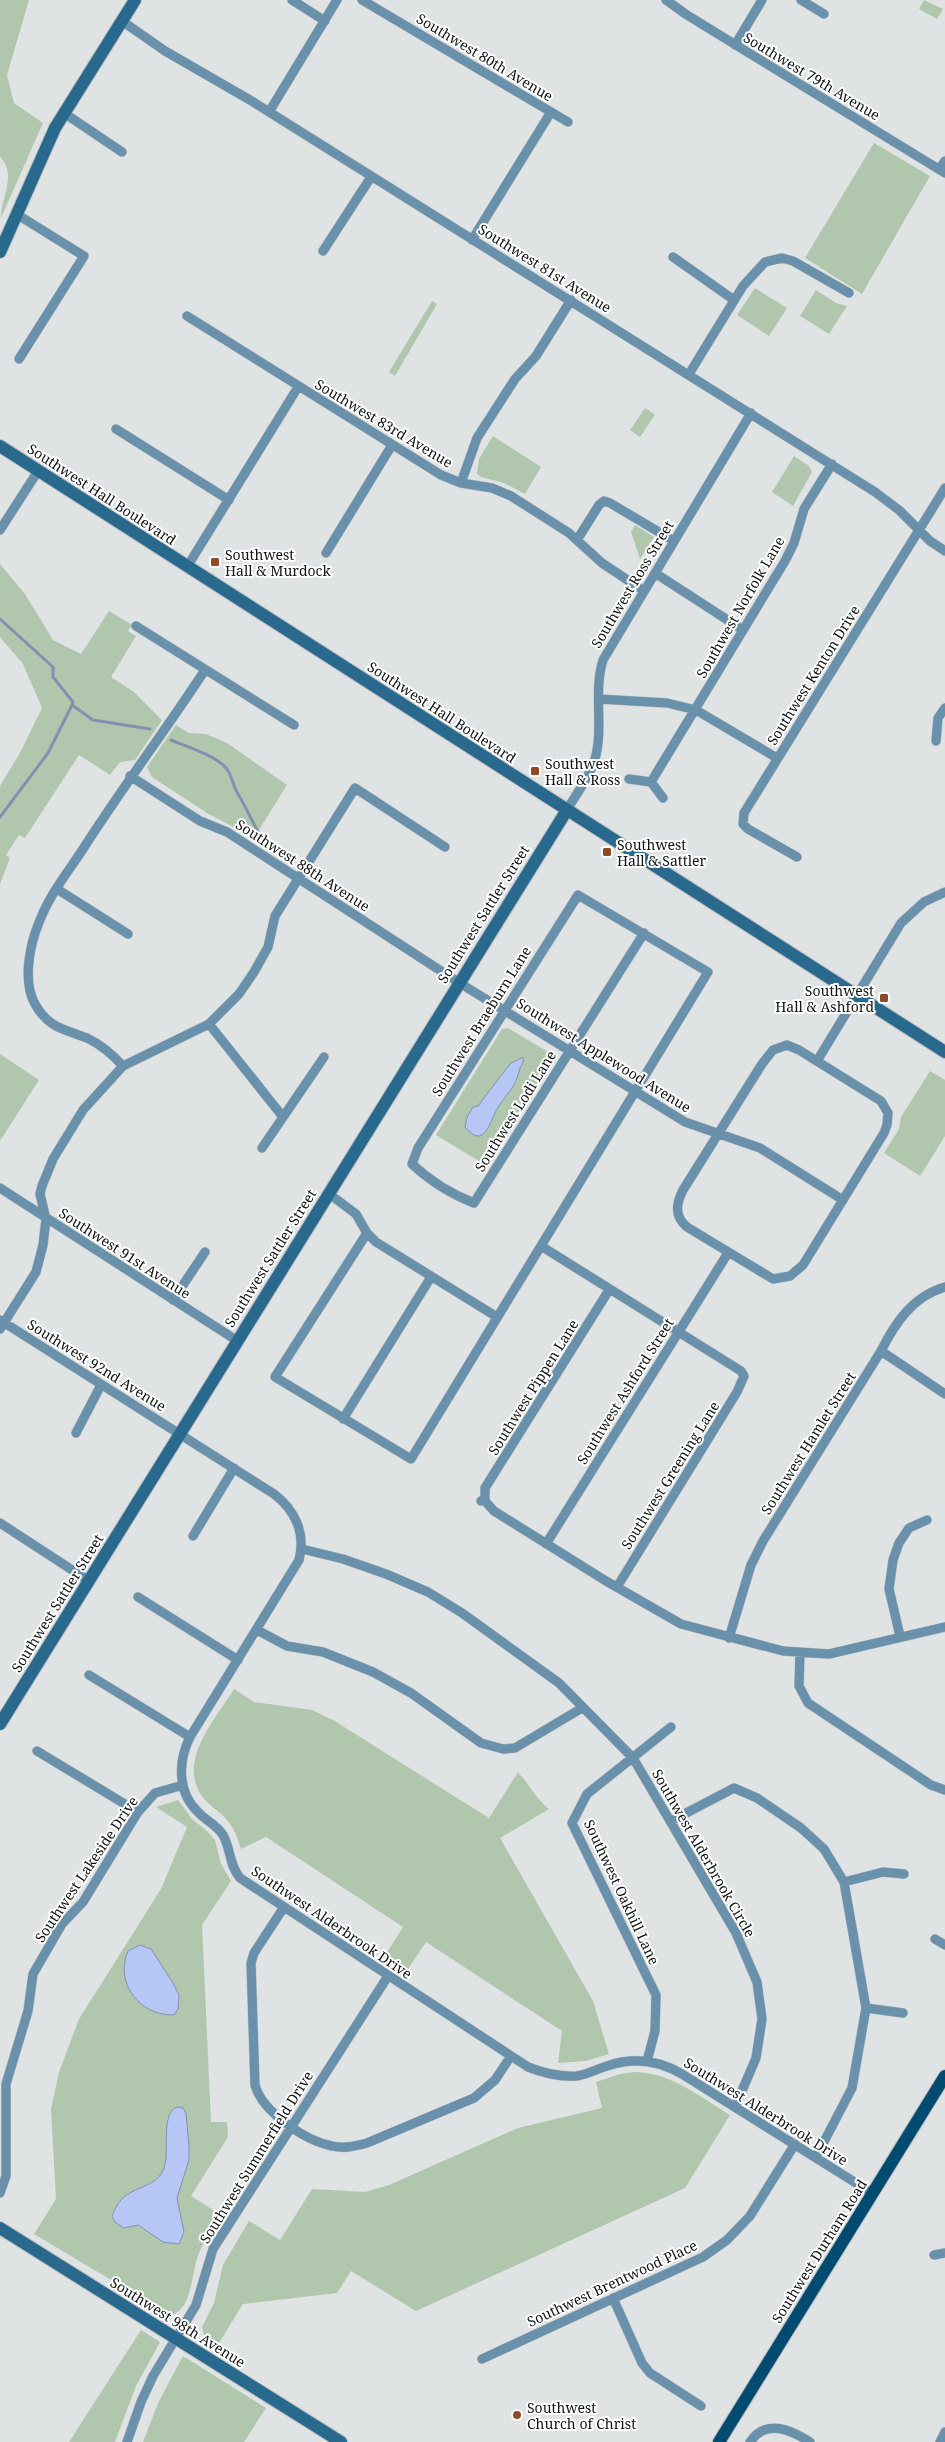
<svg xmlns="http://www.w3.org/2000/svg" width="945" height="2442" viewBox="0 0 945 2442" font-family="'Noto Serif',serif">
  <rect width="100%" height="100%" fill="#dfe3e3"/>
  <path fill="#b0c7ad" d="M0 0H29L7 75 14 103 43 123 1 218C0 199 18 175 0 157Z
    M924 0 943 9 937 19 919 9Z
    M874 143 930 176 862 294 805 258Z
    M755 288 787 308 769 336 737 315Z
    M816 290 836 303 847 306 829 334 800 316Z
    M432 301 437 304 395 376 389 372Z
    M645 408 655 415 640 437 630 430Z
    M493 436 541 467 525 494 504 483 481 477 477 474 479 459Z
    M794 456 809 466 812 472 793 506 772 492Z
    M635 525 654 537 640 559 631 532Z
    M0 564 25 594 53 640 81 654 109 611 132 625 128 631 136 636 111 677 134 692 162 720 135 760 120 762 110 775 79 755 25 838 19 835 6 855 10 858 0 884V786L20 753 42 708 23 664 0 637Z
    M176 725 189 733 206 734 227 743 287 785 254 838 207 813 152 777 147 767Z
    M508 1028 548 1052 552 1059 487 1166 436 1135 502 1029Z
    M0 1054 39 1080 0 1141Z
    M930 1071 945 1080V1136L920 1176 884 1153 899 1129 901 1117Z
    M234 1689 254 1702 312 1710 333 1720 489 1818 518 1772C529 1784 536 1799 549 1809L500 1838 593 2001 609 2054 586 2061 558 2063 562 2031 426 1942 406 1972 384 1957 403 1927 266 1837 241 1849C237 1835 232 1823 220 1813 215 1809 210 1805 205 1800 174 1764 215 1720 234 1689Z
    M178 1800 192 1819 207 1831 215 1840 221 1864 231 1881 202 1925 211 2122H227L228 2137 191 2196 221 2215C213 2228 204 2240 199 2253 191 2271 193 2311 170 2315L34 2234 56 2199 51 2109 59 2072 79 2019 161 1889 187 1827 156 1807Z
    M635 2072C672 2073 700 2097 730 2115L685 2188 416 2311 351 2271 337 2293 243 2304 217 2346 205 2338 202 2327 214 2303 223 2265 249 2221 280 2240 312 2189 365 2192 389 2185 518 2128 602 2108 596 2082 620 2074Z
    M141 2330 160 2342 136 2386 115 2442H69Z
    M183 2356 266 2408 244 2442H143L158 2403Z"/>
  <path fill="#b6c6f5" stroke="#8490b1" d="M523 1057C524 1061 522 1064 520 1068 514 1091 508 1091 497 1109 490 1121 484 1151 465 1127L467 1117 473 1107 478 1106 510 1064Z
    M140 1945 151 1949 173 1983 179 1995 178 2009 174 2015C140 2016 114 1983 128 1951Z
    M177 2107 183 2108 186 2113 189 2146V2160L177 2198 184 2232 179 2244 163 2242 138 2225 124 2228 115 2222 112 2216C115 2209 118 2202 124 2197 137 2186 158 2186 164 2168 170 2152 160 2114 177 2107Z"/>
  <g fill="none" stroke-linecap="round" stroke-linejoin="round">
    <path stroke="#8490b1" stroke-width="3" d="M0 619 53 667V677L73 702 72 705 93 720 150 729
      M171 740C185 746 217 756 227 769 232 776 233 786 238 794 247 809 254 826 264 842
      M0 817 48 753 72 705"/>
    <g stroke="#babdbe" stroke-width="10">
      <path id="street" d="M292 0 325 21
        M362 0 568 122
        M666 0 687 15 945 173
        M801 0 824 14
        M122 21 165 51 250 100 875 492 899 510 930 541 945 551
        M735 45 762 0
        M269 112 337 0
        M64 113 122 152
        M939 169 945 161
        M18 215 84 256 19 359
        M472 240 551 112
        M323 251 371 177
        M673 257 734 300
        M187 316 441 475 461 483 492 488 511 496 569 533 602 563 644 591
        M689 374 743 286 765 262 782 258 793 261 849 293
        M116 429 229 500
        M461 483 477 438 515 379 536 356 571 300
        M0 530 38 471
        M577 540 599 505 604 501 610 503 674 541
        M326 553 392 445
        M187 567 298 387
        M655 573 743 630
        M136 626 294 725
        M599 699 667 703 696 710 777 758
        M936 741 938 718 945 708
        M130 776 200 821 227 832 458 982 685 1122 760 1148 843 1200
        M629 779 651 782 663 798
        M651 782 785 561 794 543 804 509 832 464
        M567 810C576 794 590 777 595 759 604 727 593 692 603 660L751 413
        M797 857 748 829 743 824 744 813 945 488
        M57 889 128 934
        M209 1024 283 1117
        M787 1045 799 1050 881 1101 888 1113 887 1125 884 1133 803 1265 790 1276 773 1279 687 1227C674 1216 676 1204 683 1190L762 1064 773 1050Z
        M817 1061 901 923 924 902 945 892
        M123 1066C113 1055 102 1045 87 1038 65 1029 49 1029 35 1004 22 981 30 943 40 920 50 894 68 872 83 849 122 788 165 731 205 670
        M262 1148 324 1057
        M0 1188 236 1340
        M328 1193 356 1214 367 1233 376 1242 497 1317
        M367 1233 275 1377 411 1459 708 972 578 895 418 1148 412 1164C429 1180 451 1194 474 1203L644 933
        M541 1246 741 1371 744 1376 737 1392 617 1587
        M173 1300 205 1252
        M0 1320 274 1494C295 1510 306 1533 299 1560L190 1737C178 1761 177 1792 198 1812 206 1821 216 1824 223 1835 231 1849 229 1865 240 1878L528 2067C543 2073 560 2077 577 2076 588 2074 597 2069 607 2066 633 2057 658 2060 682 2074L872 2193
        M0 1329 36 1272 43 1245 46 1219 40 1194 42 1186 53 1159 83 1110 123 1066 209 1024 239 994 254 972 268 947 275 916 355 788 445 847
        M881 1351 945 1394
        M343 1419 431 1277
        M76 1433 101 1385
        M481 1501H485L494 1511 606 1581 681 1624 783 1651 829 1654 945 1627
        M485 1501V1488L609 1290
        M0 1523 89 1581
        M193 1536 234 1468
        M546 1544 728 1253
        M302 1549 343 1559 386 1574 428 1592 462 1613 559 1683 633 1758 736 1933 757 1982 762 2019 756 2058 735 2107
        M138 1597 238 1660
        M257 1630 287 1646 323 1652 373 1672 411 1693 481 1743 503 1749 515 1748 582 1708
        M900 1636 889 1589 893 1560 899 1543 909 1528 927 1520
        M729 1638 751 1565 763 1541 881 1351C895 1323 913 1296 945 1287
        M800 1653 799 1686 808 1703 931 1785 945 1790
        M89 1675 190 1737
        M37 1751 138 1812
        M671 1821 734 1788 757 1798 801 1828 824 1849 844 1882 866 2008 852 2088 816 2157
        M844 1882 883 1872 904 1874
        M284 1907 254 1953 251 1963 255 2085C262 2112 306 2141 332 2146 344 2149 356 2146 367 2143L474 2098 495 2080 511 2056
        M935 1939 945 1945
        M866 2008 903 2013
        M647 2061 655 2031 656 1995 572 1823 587 1794 671 1727
        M0 2193 6 2176V2084L28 2011 33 1974 62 1924 83 1902 138 1812 155 1793 183 1785
        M934 2255 945 2253
        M613 2298 642 2363 650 2373 701 2406
        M482 2359 703 2257 727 2240 750 2216 795 2144
        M127 2442 141 2402 153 2376 196 2305 213 2249 388 1976
        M750 2442C766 2418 791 2430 810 2442
        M940 2442 945 2432"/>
    </g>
    <g stroke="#babdbe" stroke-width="14">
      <path id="secondary" d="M0 252 55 128 135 0
        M0 446 945 1052
        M0 1724 567 810
        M0 2228 341 2442"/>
    </g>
    <g stroke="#babdbe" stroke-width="14">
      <path id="primary" d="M719 2442 945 2076"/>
    </g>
    <use href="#street" stroke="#6a91ab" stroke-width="9"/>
    <use href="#secondary" stroke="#2a698e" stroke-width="12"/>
    <use href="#primary" stroke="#004b6f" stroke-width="12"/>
  </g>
  <g fill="#904923" stroke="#fff" stroke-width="2">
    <rect x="210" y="557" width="10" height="10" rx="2.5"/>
    <rect x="530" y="766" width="10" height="10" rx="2.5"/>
    <rect x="602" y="847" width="10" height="10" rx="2.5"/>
    <rect x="879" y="993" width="10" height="10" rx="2.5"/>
    <circle cx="517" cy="2415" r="5"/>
  </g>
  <g text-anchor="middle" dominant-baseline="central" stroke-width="4" stroke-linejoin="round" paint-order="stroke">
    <g font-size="14" fill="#111213" stroke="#fff">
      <text transform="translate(485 57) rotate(31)">Southwest 80th Avenue</text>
      <text transform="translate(812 76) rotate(31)">Southwest 79th Avenue</text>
      <text transform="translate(545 268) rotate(32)">Southwest 81st Avenue</text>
      <text transform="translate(384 423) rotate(31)">Southwest 83rd Avenue</text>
      <text transform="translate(102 494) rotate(33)">Southwest Hall Boulevard</text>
      <text transform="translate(632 584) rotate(-59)">Southwest Ross Street</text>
      <text transform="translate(740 607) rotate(-60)">Southwest Norfolk Lane</text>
      <text transform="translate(813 675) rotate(-58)">Southwest Kenton Drive</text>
      <text transform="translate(442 712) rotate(33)">Southwest Hall Boulevard</text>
      <text transform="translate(303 865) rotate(33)">Southwest 88th Avenue</text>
      <text transform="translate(483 914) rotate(-58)">Southwest Sattler Street</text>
      <text transform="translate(481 1021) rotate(-58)">Southwest Braeburn Lane</text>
      <text transform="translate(604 1055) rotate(32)">Southwest Applewood Avenue</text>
      <text transform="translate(515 1111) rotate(-58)">Southwest Lodi Lane</text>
      <text transform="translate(125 1253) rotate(33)">Southwest 91st Avenue</text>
      <text transform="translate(270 1258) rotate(-58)">Southwest Sattler Street</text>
      <text transform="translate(97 1365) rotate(32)">Southwest 92nd Avenue</text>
      <text transform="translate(533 1387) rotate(-58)">Southwest Pippen Lane</text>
      <text transform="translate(625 1391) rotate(-58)">Southwest Ashford Street</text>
      <text transform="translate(808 1443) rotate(-58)">Southwest Hamlet Street</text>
      <text transform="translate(670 1475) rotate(-58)">Southwest Greening Lane</text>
      <text transform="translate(57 1603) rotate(-58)">Southwest Sattler Street</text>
      <text transform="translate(704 1853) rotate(60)">Southwest Alderbrook Circle</text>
      <text transform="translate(86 1869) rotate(-56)">Southwest Lakeside Drive</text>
      <text transform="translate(622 1892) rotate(65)">Southwest Oakhill Lane</text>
      <text transform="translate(332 1922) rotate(34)">Southwest Alderbrook Drive</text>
      <text transform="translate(766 2111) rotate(32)">Southwest Alderbrook Drive</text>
      <text transform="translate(256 2157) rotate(-58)">Southwest Summerfield Drive</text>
      <text transform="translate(819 2251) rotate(-58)">Southwest Durham Road</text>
      <text transform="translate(612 2283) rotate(-25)">Southwest Brentwood Place</text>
      <text transform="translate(178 2322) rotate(32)">Southwest 98th Avenue</text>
    </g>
    <g font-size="14" fill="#111213" stroke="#fff" text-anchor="start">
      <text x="225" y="554">Southwest<tspan x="225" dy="16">Hall &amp; Murdock</tspan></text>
      <text x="545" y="763">Southwest<tspan x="545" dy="16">Hall &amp; Ross</tspan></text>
      <text x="617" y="844">Southwest<tspan x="617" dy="16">Hall &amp; Sattler</tspan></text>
      <text x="874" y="990" text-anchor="end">Southwest<tspan x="874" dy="16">Hall &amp; Ashford</tspan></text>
      <text x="527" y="2407">Southwest<tspan x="527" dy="16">Church of Christ</tspan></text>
    </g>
  </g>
</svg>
